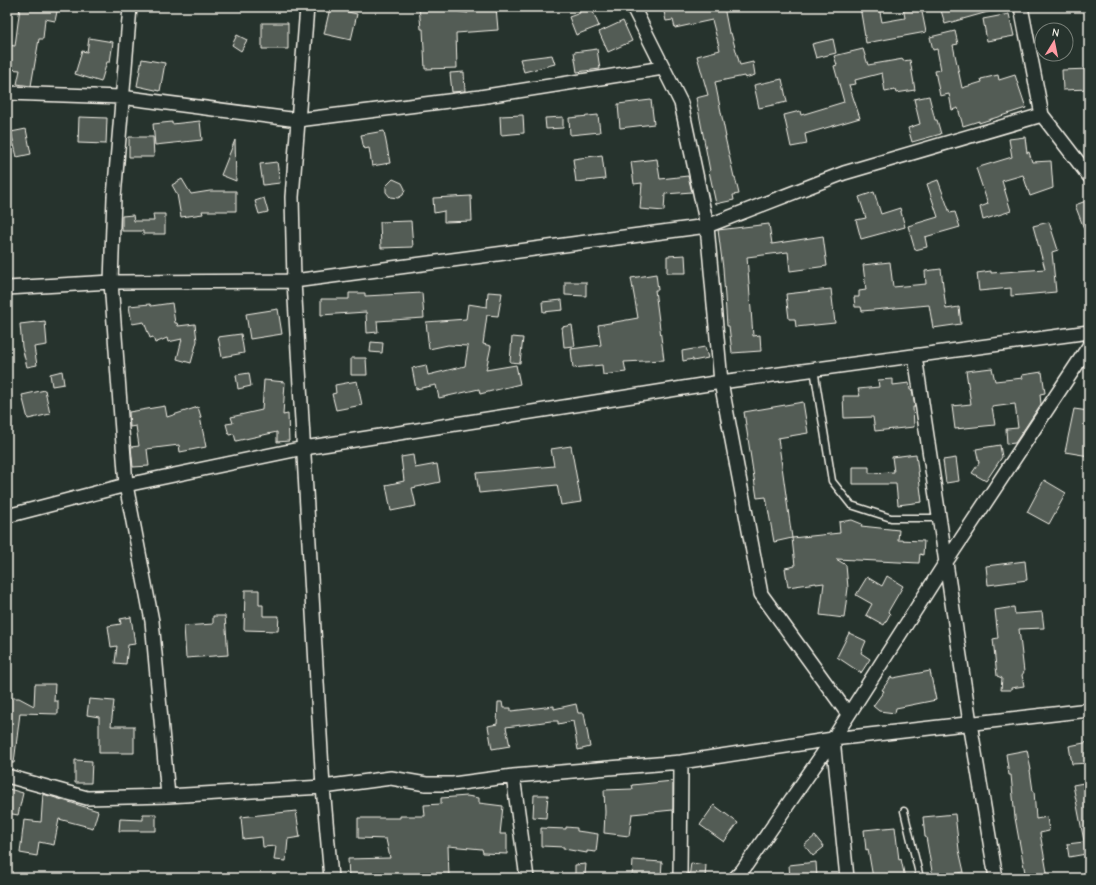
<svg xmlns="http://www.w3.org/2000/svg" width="1096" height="885" viewBox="0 0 1096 885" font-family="'Comic Neue',sans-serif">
  <rect width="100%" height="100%" fill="#26332d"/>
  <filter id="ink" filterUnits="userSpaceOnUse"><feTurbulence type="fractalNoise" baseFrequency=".025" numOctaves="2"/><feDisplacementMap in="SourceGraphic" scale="8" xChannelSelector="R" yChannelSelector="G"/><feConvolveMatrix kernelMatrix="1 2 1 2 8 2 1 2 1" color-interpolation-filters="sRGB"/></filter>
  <g filter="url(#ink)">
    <path fill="#525c55" stroke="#f4f1e8" d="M20 7H58L55 21 45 19 43 39H39L31 86 17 84 20 70 7 69V45L15 46Z
      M419 7H440V9L468 13 467 7H496L498 30 456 33 457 68 425 69 423 29H421Z
      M578 7H591L599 26 576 35 569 17 580 13Z
      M663 7H724L729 33H731L740 65 753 62 755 75 745 78 744 76 715 82 726 137H725L734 177H735L739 194 733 195 734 200 716 204 709 171H710L696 98 708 95 697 56 720 50 712 20 675 28 673 20 666 21Z
      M860 7H879L882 22 905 18 903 7H921L926 32 866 43Z
      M940 7H994L995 10 945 24Z
      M330 8 357 14 351 40 324 34Z
      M1009 14 1014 36 987 41 983 19Z
      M623 21 632 41 608 52 599 32Z
      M262 23H288V49H262Z
      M955 31 958 44 953 45 962 88 982 82 981 79 998 75 999 80 1015 75 1026 108 979 123V121L963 126 958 108 952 110 949 94 940 96 935 71 941 70 937 49 933 50 930 37Z
      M237 35 247 40 241 51 232 45Z
      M89 38 113 42 110 62H107L101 82 75 74 82 51 87 52Z
      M833 39 836 53 816 58 812 44Z
      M597 49 600 69 577 72 574 52Z
      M863 49 868 65 903 59V61L910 60 915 90 896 93 895 90 885 92 882 73 855 80 856 84 849 85 860 118 805 134 807 144 791 147 784 115 800 111 801 115 844 102 834 66 837 65 834 56Z
      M552 55 555 64 524 72 520 59Z
      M142 59 165 63 160 91 137 86Z
      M1089 69V89L1063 90 1062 70Z
      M464 72 465 91 452 92 450 73Z
      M782 79 787 102 759 108 754 85Z
      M929 96 935 120H937L941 134 912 142 908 128 920 124 914 99Z
      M651 100 654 124 620 128 618 104Z
      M523 115 524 133 501 135 500 116Z
      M598 115 600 132 570 135 569 118Z
      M79 117 107 118 106 144 78 143Z
      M563 117V128L546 129 545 118Z
      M200 121 202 140 155 145 153 124 172 122V124Z
      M26 129 31 154 17 157 11 132Z
      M384 131 390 163 372 166 369 148 364 149 361 135Z
      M129 137H153L154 157H129Z
      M1025 137 1027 153 1029 152 1032 162 1051 161 1053 188 1030 196 1023 175 1002 181 1011 211 983 220 980 207 988 204 976 168 1012 157 1009 139Z
      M235 140 236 181 221 175Z
      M602 155 605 179 576 182 573 159Z
      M657 159 660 179 688 176 692 192 665 194 664 211 640 209 642 183 634 184 631 162Z
      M277 162 280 183 263 185 260 164Z
      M182 179 191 194 210 191H236V211H202L203 214 181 217 177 194 172 185Z
      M393 179 402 183 405 189 403 195 398 198 390 197 386 192V186Z
      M938 180 950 213 955 212 960 227 925 237 927 247 915 250 908 226 938 217 927 184Z
      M874 192 881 214 900 208 905 227 861 239 856 220 866 218 859 197Z
      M471 196 472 221 444 222V211L434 213 433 198Z
      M264 198 268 212 259 214 255 201Z
      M1089 200V238L1088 239 1075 205Z
      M153 214H165V234H143V231H122V216L133 215 134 221H154Z
      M411 221 413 247 381 248 380 222Z
      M1049 222 1058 250 1052 252 1056 292 1011 296V288L979 291 977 273 991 271V273L1045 269 1033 226Z
      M769 224 772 244 823 236 827 266 790 271 788 252 747 257 753 336 760 335 761 351 732 353 729 326H727L723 268 718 230Z
      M685 255 686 273H667V256Z
      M890 262 893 287 926 284 925 271 941 269 946 309 959 307 961 324 933 328 929 305 862 311 861 307H855L854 297H859V291L866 290 863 265Z
      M656 274 658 290H655L664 360 624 362 626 372 603 375 602 365 573 368 571 349 601 345 598 325 638 318 631 278Z
      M565 282H586V296L565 295Z
      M831 289 835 323 796 327 795 319H789L786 294Z
      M488 292 502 293 498 316 487 315 483 344 491 346 486 370 516 365 520 384 480 394 479 389 439 398 436 385 416 389 412 368 426 365 428 375 465 366 468 346 448 345 429 349 426 322 466 319 468 304 487 307Z
      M349 293H365V296L422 293 424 318 377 321 378 332 367 333 366 312 321 315V299H349Z
      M562 300 563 310 543 312 542 302Z
      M172 303 175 323H177L178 326 195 324 197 341 191 363 177 359 182 339 168 342 167 338 155 343 153 337 150 338 144 322 132 324 129 306 150 304 151 306Z
      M278 309 282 334 250 339 246 314Z
      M45 321 47 345 34 347 37 365 27 367 22 347 20 324Z
      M572 325 575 346 564 347 562 327Z
      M241 334 244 353 222 357 218 337Z
      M512 337 523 338 520 363 510 362Z
      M371 342 383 343 382 353 370 352Z
      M705 347 708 358 693 361V359L683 361 682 351Z
      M351 358H366L367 375H351Z
      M992 368 995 381 1023 378 1022 375 1042 372 1045 393 1040 394 1041 404 1015 443 1007 444 1006 429 1018 428 1015 404 992 407 995 425 955 429 952 406 971 404 966 371Z
      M62 371 64 384 52 386 50 374Z
      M249 373 251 386 238 389 236 375Z
      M893 379V385L909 383 910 390H912L915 407H913L914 427 875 431 873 417 844 418 843 396H860L858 389 879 387 878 380Z
      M264 380 285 382 283 415 288 414 289 441 277 442V432L236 441 234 434 229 435 226 424 233 423 231 417 262 410Z
      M357 381 362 405 336 410 332 394 336 393 335 385Z
      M45 390 50 414 28 419 22 395Z
      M803 402 808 433 778 438 792 538 774 542 766 497 757 498 744 412Z
      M165 406 167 417 198 407 201 417H200L206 447 180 452 179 445 147 449 149 466 133 467 131 447 139 446 136 426 130 427 129 412Z
      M1074 409 1089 411V456L1065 452Z
      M1000 445 1002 457 986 481 972 473 979 463 976 449Z
      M571 446 581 502 561 505 557 485 479 493 476 473 554 466 551 449Z
      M916 454 922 502 898 505 896 484H853V467H869V473L894 472 892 457Z
      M413 455 415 468 437 464 440 482 412 488 416 506 391 511 386 485 404 481 401 457Z
      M956 458 959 481 946 483 943 460Z
      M1044 480 1066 493 1049 524 1027 512Z
      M852 520 862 524 861 526 899 530 898 540 924 541 923 555 920 554 919 563 836 559 846 565 848 588 844 618 820 615 824 583 816 584V583L788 587 785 568 795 566 792 538 840 533 839 522Z
      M1025 561 1027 580 988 585 986 566Z
      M887 576 903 586 888 612 890 614 884 625 866 615 872 604 856 595 867 577 882 586Z
      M245 590H259V605H263V616H279L278 631 244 630Z
      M1014 607 1015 614 1042 612 1044 628 1019 629 1024 672 1022 675 1024 686 1011 688V690H1001L1002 678 997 676 993 639 998 638 995 610Z
      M213 616H225L228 655 186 658 184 626 213 624Z
      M131 617 135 644 128 645 126 664 115 663 117 646 111 647 108 626 121 624 120 619Z
      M849 633 866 641 861 653 870 659 861 673 837 657Z
      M930 671 936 700 896 708 895 713 879 711 873 706 884 691 882 690 891 677 893 678Z
      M35 684H55L54 701H58V714L20 713 14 763H7V698H19L34 706Z
      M89 699 114 701 111 726H134V753H99V717L87 715Z
      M498 702H502L503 708H511V711L554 706V709L576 704 578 713H584L590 747 578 750 573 721 558 724V721H551L506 727 510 746 492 749 488 726 497 724Z
      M1089 742V763L1072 764 1069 746Z
      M1027 750 1031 770H1030L1033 791H1034L1036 819 1047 817 1049 831 1040 833 1048 878H1026L1015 818 1011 775H1009L1006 754Z
      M75 760 92 761 91 783H75Z
      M673 781V810L632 814 629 836 604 833 605 812 604 790 633 789 632 785Z
      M1089 782V841H1084L1073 785Z
      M9 789 23 793 18 815 7 813V797Z
      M43 794 98 811 93 828 59 819 54 845 39 842 37 856 20 853 24 820 41 822Z
      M534 795H548L546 818 533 817Z
      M467 796 479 798V803L503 806 500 834H507V854L483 853 482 849 448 846 449 878H349L348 859 390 858 386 839 358 838V818H400V816H425L424 805 441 804V798Z
      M714 805 738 823 724 842 700 825Z
      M296 811 300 837 288 839 286 861 274 860 276 846 263 847 262 837 243 839 241 817Z
      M143 814H156V831H119L120 819 143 820Z
      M955 814 959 850 964 872 933 877 926 837H925L923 817Z
      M566 827 577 828V831L598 834 596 852 587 851V853L564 849V847L541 846V828L566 829Z
      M895 827 899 860 901 859 905 878H873L868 849 866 850 864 830Z
      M815 836 824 847 813 856 804 845Z
      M1084 842 1086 854 1069 857 1067 844Z
      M633 860 662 862 661 878H632Z
      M816 862 817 878H790L789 865Z
      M691 863 706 865 705 878H689Z
      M586 864 585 875H575V865Z"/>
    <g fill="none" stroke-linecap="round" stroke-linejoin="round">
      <g stroke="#f4f1e8" stroke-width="9">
        <path id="lane" d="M814 369 832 481 851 505 891 518H939
          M904 811 920 878"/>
      </g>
      <g stroke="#f4f1e8" stroke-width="16">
        <path id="street" d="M130 7 114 197 111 282 126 485 152 621 168 796
          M307 7 292 197 294 281 323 787 331 878
          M633 7 681 103 707 226 721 382 761 594 848 714
          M1021 7 1042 115 1089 176
          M7 93 121 97 298 120 480 97 663 68
          M7 288 111 282 294 281 707 226 844 173 1042 115
          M915 356 970 723 996 878
          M7 516 126 485 304 448 721 382 1089 332
          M833 739 847 878
          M7 776 87 798 168 796 323 787 391 778 426 784H453L513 776 681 762 833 739 1089 710
          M513 776 527 878
          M680 878 681 762
          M735 878 742 871 833 739 946 562 1089 346"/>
      </g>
      <use href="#lane" stroke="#26332d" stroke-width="6"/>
      <use href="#street" stroke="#26332d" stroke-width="13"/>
    </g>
  </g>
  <rect width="1096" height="885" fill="none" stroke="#26332d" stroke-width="24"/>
  <rect x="12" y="12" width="1072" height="861" fill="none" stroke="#f4f1e8" stroke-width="1.5" filter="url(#ink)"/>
  <g transform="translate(1054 42) rotate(10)"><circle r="19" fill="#26332d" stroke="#787f78"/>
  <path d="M0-3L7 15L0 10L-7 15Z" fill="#ff9aa2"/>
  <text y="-6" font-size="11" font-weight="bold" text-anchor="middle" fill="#f4f1e8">N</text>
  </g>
</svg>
